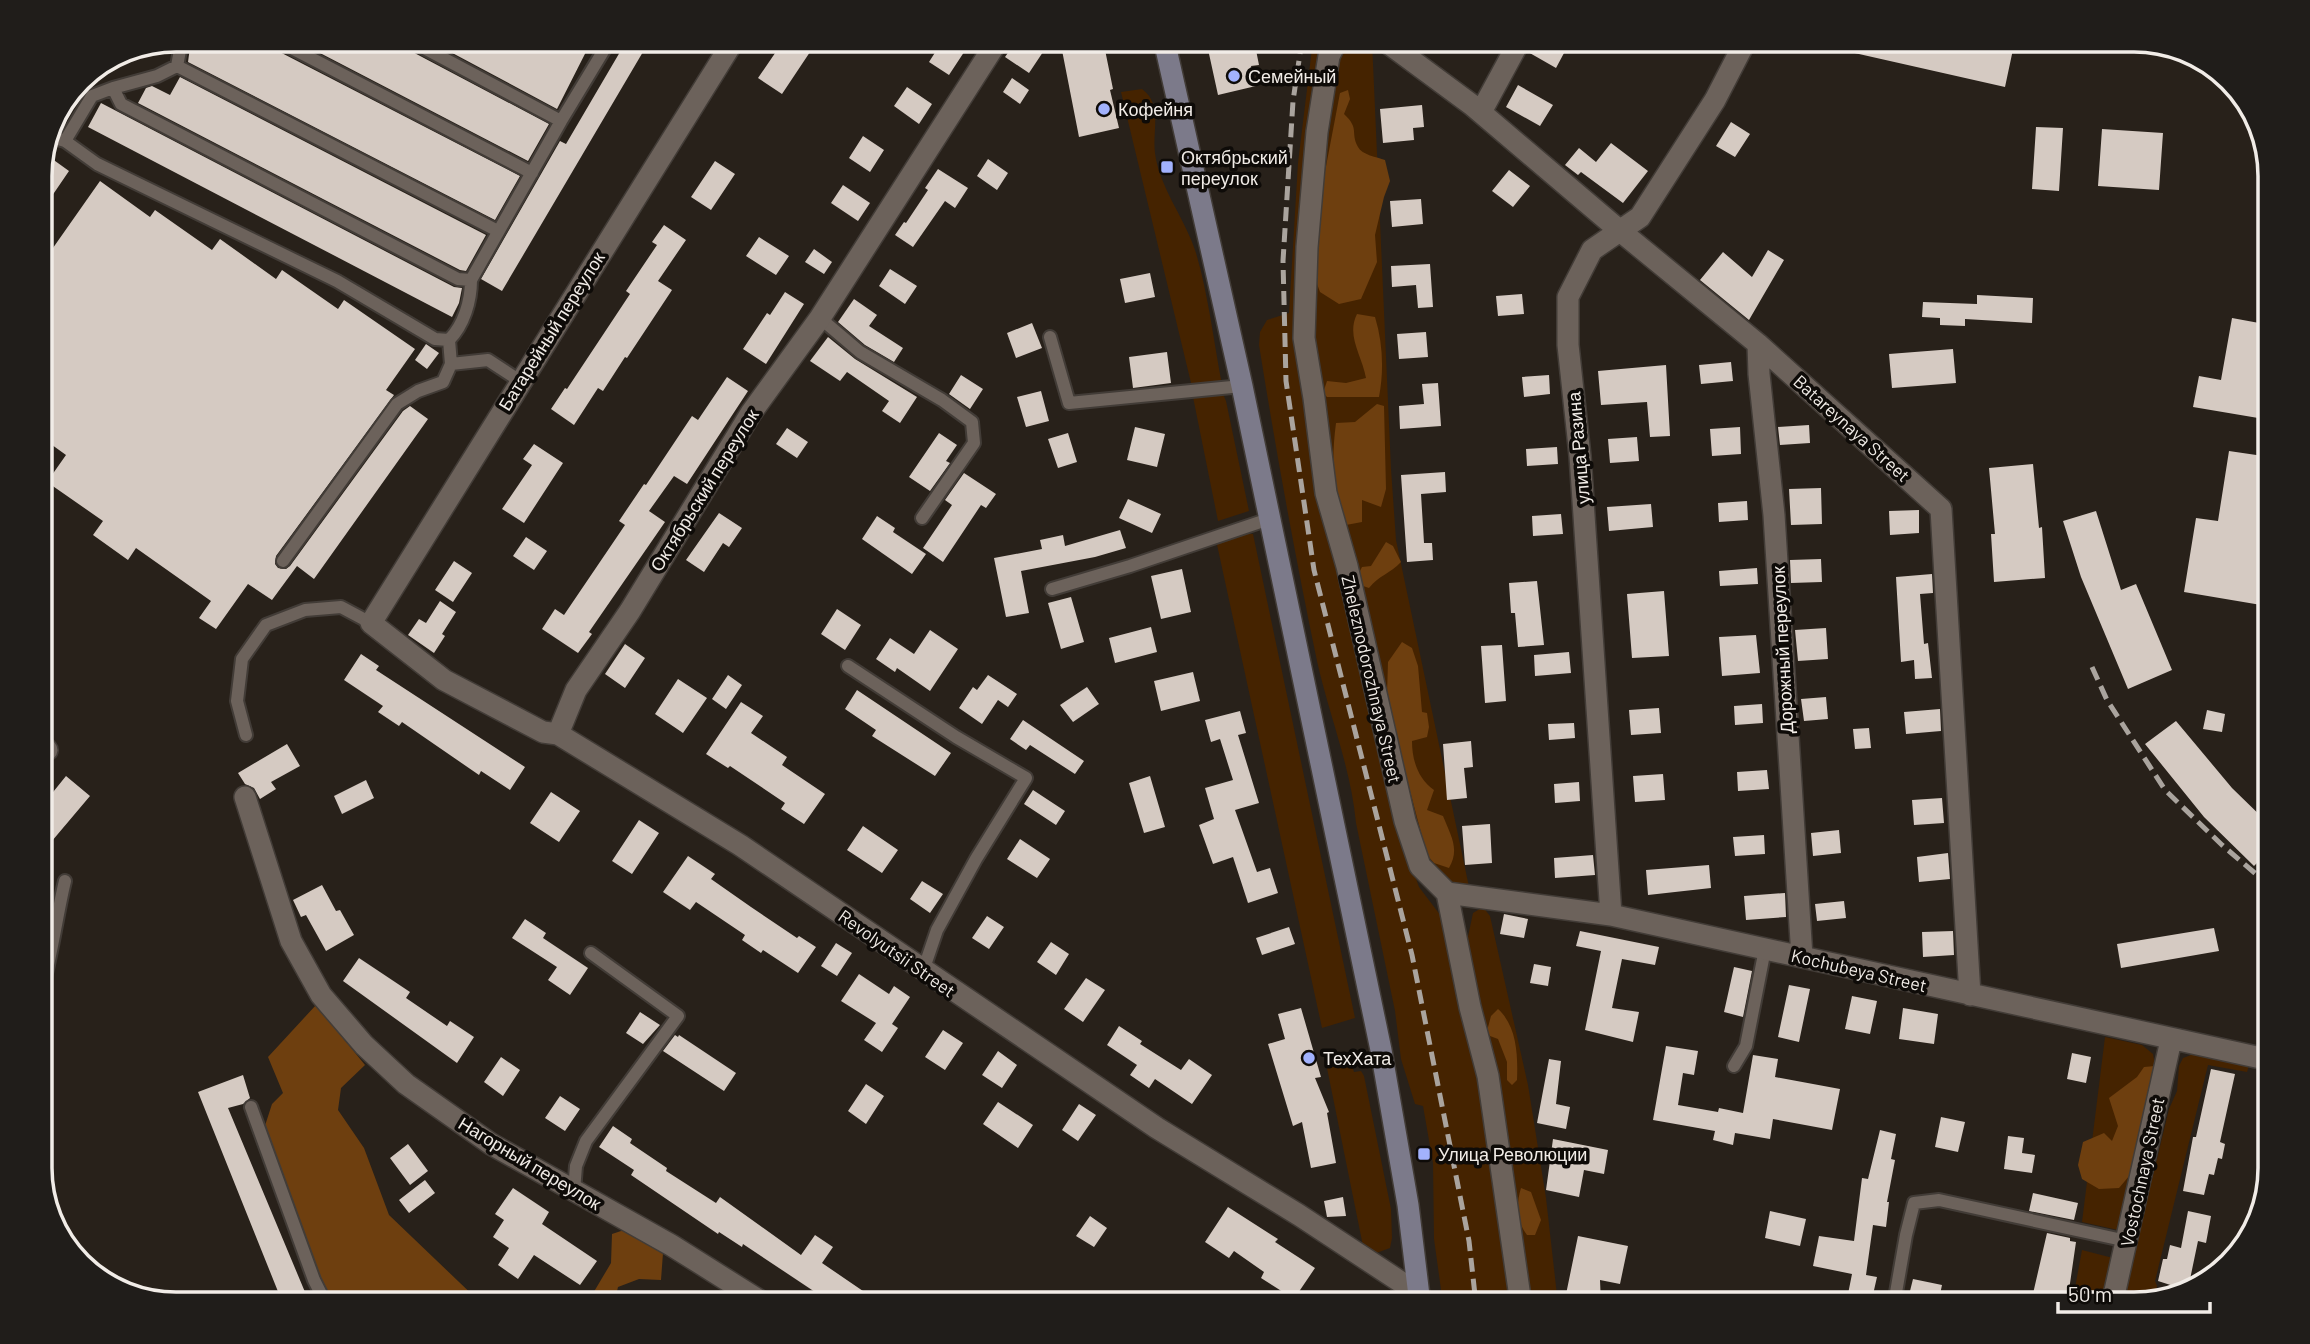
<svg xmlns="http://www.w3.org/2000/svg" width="2310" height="1344" viewBox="0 0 2310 1344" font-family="Barlow,sans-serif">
  <rect width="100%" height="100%" fill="#28211a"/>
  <path fill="#452300" d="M1313 40H1326L1303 339 1410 862 1419 887 1447 924 1486 1096 1516 1304H1443L1434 1239 1433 1163 1423 1106 1415 1104 1401 1059 1395 1011 1356 823C1351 768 1329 715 1317 661 1295 556 1276 451 1259 345L1260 332 1267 320 1289 313 1298 163Z
    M1364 41H1372L1391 469 1396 540 1469 887 1449 884 1426 865 1335 515 1311 344 1318 212 1339 61C1344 48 1350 44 1364 41Z
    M1142 89C1163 104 1152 131 1155 153 1159 187 1186 220 1196 253 1208 293 1214 343 1222 385L1192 387 1121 92Z
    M1223 394 1226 401 1249 511 1218 521 1193 397Z
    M1242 534H1253L1355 1018 1322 1028 1216 540Z
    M1483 907 1490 916 1528 1085 1546 1198 1558 1304H1526L1466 946 1473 913Z
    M2105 1037 2142 1045 2153 1054 2155 1066 2118 1230 2082 1222Z
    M2199 1052 2250 1062 2247 1072 2208 1065 2155 1281 2157 1286 2154 1298 2134 1304H2122L2169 1109 2177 1091 2179 1066 2183 1058Z
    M1351 1063 1354 1072 1361 1071 1364 1076 1391 1209 1392 1238 1390 1248 1371 1255 1364 1251 1327 1068Z
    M2082 1250 2113 1258 2103 1304H2072Z"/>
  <path fill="#6e3f0f" d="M1348 90 1350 99 1344 114C1360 129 1350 132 1358 147 1362 155 1377 157 1385 160L1390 181 1384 197 1375 235 1377 262 1361 299 1339 304 1320 292 1316 281 1319 240V203L1340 93Z
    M1357 314 1375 317C1383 343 1384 371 1379 397H1327L1323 393 1327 381 1346 383 1366 378C1362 355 1346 336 1357 314Z
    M1377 404 1384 406 1386 489 1381 507 1362 500V522L1346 525C1343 514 1339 503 1336 492 1332 469 1333 446 1336 423L1355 422Z
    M1386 542 1393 546 1401 562C1390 574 1379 575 1369 588L1360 585 1358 575 1362 567 1371 566Z
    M1402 642 1412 648 1418 666 1422 712 1427 713 1429 727 1427 737 1412 741C1412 760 1418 779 1434 790L1427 810 1443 816C1451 836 1460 849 1449 868L1434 863 1427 855 1402 761 1387 694 1388 662Z
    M316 1005 365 1065 341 1088 338 1110 364 1148 389 1215 482 1304H327L261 1138 272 1104 283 1093 268 1057Z
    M1498 1009C1517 1026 1518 1056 1517 1080L1512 1085 1507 1080V1062L1498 1039 1490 1036 1487 1031 1491 1016Z
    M2155 1066 2130 1175 2119 1188 2099 1189 2082 1179 2078 1165 2083 1142 2104 1133 2112 1141 2118 1126 2109 1098 2137 1077 2144 1067Z
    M1521 1188 1531 1192 1541 1220 1535 1235H1527C1516 1220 1516 1205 1521 1188Z
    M624 1230 663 1253 661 1280 639 1279 618 1287 614 1304H568L592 1295 611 1263 612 1234Z"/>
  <path fill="#d5cac2" d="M191 40H267L272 48 520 176 495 220 188 62Z
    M295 40H400L405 48 549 124 528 161Z
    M428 40H592L557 109Z
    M627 40H650L502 291 481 279 560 141 566 144Z
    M784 40H818L782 94 758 78Z
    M943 40H972L949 75 929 62Z
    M1017 40H1051L1029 73 1005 57Z
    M1060 40H1103L1113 89 1110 90 1119 128 1079 137Z
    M1206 40H1254L1259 65 1251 66 1256 86 1218 95Z
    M1533 40H1571L1556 68 1528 52Z
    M1829 40H2015L2005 87 1828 47Z
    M180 77 486 235 466 271 460 270 138 103 146 88 152 86 170 95Z
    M1012 78 1029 90 1020 104 1003 92Z
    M1518 85 1553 105 1540 126 1506 107Z
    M907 87 932 104 919 124 894 106Z
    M101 103 454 287 462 288 459 303 452 317 88 127Z
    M1422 105 1424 127 1413 128 1414 140 1383 143 1380 109Z
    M1731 122 1750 134 1735 157 1716 146Z
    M2036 127 2063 128 2059 191 2032 189Z
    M2102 129 2163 133 2159 190 2098 186Z
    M863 136 884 150 870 172 849 158Z
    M1611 143 1648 171 1623 203 1581 172 1578 175 1565 165 1579 148 1596 162Z
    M44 153 69 171 41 212V168Z
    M988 159 1008 173 997 190 977 176Z
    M715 161 735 174 711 210 691 197Z
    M938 169 968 188 955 208 945 201 913 247 895 235 904 222 906 223 928 190 925 188Z
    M1509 170 1530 186 1513 207 1492 191Z
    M100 181 150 217 155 210 212 250 220 239 276 279 282 270 338 309 344 300 415 349 386 390 394 395 276 556 275 564 278 568 286 569 290 566 403 411 410 406 428 419 314 579 297 566 272 600 248 584 216 629 199 618 211 601 136 548 128 560 93 535 103 521 47 482 66 455 41 437V265Z
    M843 185 870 203 858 221 831 203Z
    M1421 199 1423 224 1392 227 1390 201Z
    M664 225 686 240 658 281 672 290 627 358 625 357 603 391 598 388 574 425 551 409 565 388 567 389 630 294 626 291 657 245 652 242Z
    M759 237 789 256 776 275 746 256Z
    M814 249 832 262 824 274 805 262Z
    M1768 250 1784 260 1749 320 1700 280 1723 252 1752 277Z
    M1430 264 1433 307 1418 308 1416 285 1392 287 1391 266Z
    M890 269 917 286 905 304 879 286Z
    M1150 273 1155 297 1125 303 1120 279Z
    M785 292 804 304 766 364 743 349 767 313 770 315Z
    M1522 294 1524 314 1498 316 1496 296Z
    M1977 295 2033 298 2032 323 1965 319V326L1940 325V318L1922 317 1923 302 1977 304Z
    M854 299 877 315 869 326 903 348 894 362 865 345 838 322Z
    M2232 318 2270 325V420L2193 407 2199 376 2221 380Z
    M1032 323 1042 348 1016 358 1007 333Z
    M1426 332 1428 357 1399 359 1397 334Z
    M828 337 855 359 917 397 900 423 882 411 889 401 847 372 840 381 810 361Z
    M426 344 439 353 427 369 415 360Z
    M1953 349 1956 383 1892 388 1889 354Z
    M1167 352 1171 383 1133 388 1129 357Z
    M1731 362 1733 381 1701 384 1699 365Z
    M1666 365 1670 436 1650 437 1647 402 1601 405 1598 371Z
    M961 375 983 389 970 409 949 394Z
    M1549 375 1550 394 1524 397 1522 377Z
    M727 377 748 391 687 484 674 476 649 511 665 522 589 632 592 634 578 653 542 629 555 609 564 615 625 525 619 521 644 484 646 485 692 416 698 420Z
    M1438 383 1441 426 1400 429 1399 406 1424 404 1422 384Z
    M1041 391 1049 421 1026 427 1017 397Z
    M1809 425 1810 443 1780 445 1778 427Z
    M1135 427 1165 434 1157 467 1127 460Z
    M1740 427 1741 454 1712 456 1710 429Z
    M787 428 808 442 797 458 776 444Z
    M939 433 957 445 946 461 950 463 930 491 909 477Z
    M1068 433 1077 462 1058 468 1048 439Z
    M1637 437 1639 461 1610 463 1608 439Z
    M534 444 563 463 524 523 502 509 532 465 523 459Z
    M1557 447 1558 464 1527 466 1526 449Z
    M2229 451 2270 457V590L2267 606 2184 592 2196 518 2218 521Z
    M2033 464 2039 528 2042 527 2045 578 1994 582 1991 534H1995L1989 468Z
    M1445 472 1446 492 1421 494 1424 543H1432L1433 560 1407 562 1401 475Z
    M964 473 996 494 986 508 981 505 943 562 923 548 952 505 945 500Z
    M1821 488 1822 524 1791 525 1789 489Z
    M1128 499 1161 514 1152 533 1119 518Z
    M1747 501 1748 520 1719 522 1718 503Z
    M1651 504 1653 527 1609 531 1607 507Z
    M1919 510V533L1890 535 1889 511Z
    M2096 511 2121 590 2136 584 2172 670 2128 689 2081 577 2063 521Z
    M719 513 742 528 729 547 723 543 704 572 686 560Z
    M1561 514 1563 534 1533 536 1532 516Z
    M877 516 895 528 893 532 926 554 912 574 862 539Z
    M1120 530 1126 548 1095 557 1021 571 1029 613 1006 617 994 558 1042 549 1040 540 1063 535 1065 546Z
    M526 537 547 551 534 570 513 556Z
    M1821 559 1822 582 1791 583 1790 560Z
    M454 561 472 573 453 602 435 590Z
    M1757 568 1758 584 1720 586 1719 571Z
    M1182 569 1191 612 1161 619 1151 576Z
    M1932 574 1933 593 1920 594 1924 644 1928 643 1932 678 1915 679 1914 660 1901 662 1896 577Z
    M1537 581 1544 645 1518 647 1515 613H1511L1509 583Z
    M1664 591 1669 656 1632 658 1627 594Z
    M1071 597 1084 642 1061 649 1048 603Z
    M440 601 456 612 442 634 445 636 434 653 408 635 419 619 426 623Z
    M837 609 861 625 845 650 821 634Z
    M1151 627 1157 652 1115 663 1109 638Z
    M1826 628 1828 659 1798 661 1795 630Z
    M930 630 958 649 930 691 897 668 895 672 876 659 890 638 914 654Z
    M1756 635 1760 673 1722 676 1719 637Z
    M625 644 645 658 625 688 605 674Z
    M1502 645 1506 701 1485 703 1481 646Z
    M1569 652 1571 673 1535 676 1534 655Z
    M361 654 379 666 376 670 525 767 510 790 481 771 479 775 402 722 399 726 378 712 383 706 344 680Z
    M1193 672 1200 701 1161 711 1154 681Z
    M728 675 742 685 726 709 712 699Z
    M988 675 1017 694 1008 707 998 700 982 724 959 708 973 687 977 690Z
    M678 679 707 698 683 733 655 714Z
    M1087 687 1099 704 1073 722 1060 705Z
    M857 690 951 753 935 776 872 736 876 730 845 709Z
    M1826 697 1828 719 1804 721 1801 699Z
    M741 702 763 716 751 733 787 757 782 765 825 794 804 824 781 809 785 803 730 766 728 768 706 754Z
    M1762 704 1763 723 1735 725 1734 706Z
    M1659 708 1661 733 1631 735 1629 710Z
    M1940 709 1941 731 1906 734 1904 712Z
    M2207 710 2225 714 2222 732 2203 729Z
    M1240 711 1246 733 1238 735 1259 803 1235 810 1257 872 1270 868 1278 893 1248 903 1233 857 1213 864 1199 825 1214 819 1205 788 1233 780 1220 739 1211 742 1205 720Z
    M1023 720 1084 761 1075 774 1030 745 1026 750 1010 739Z
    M2176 721 2232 788 2270 825V850L2254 866 2204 817 2145 744Z
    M1574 723 1575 738 1549 740 1548 724Z
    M1869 728 1871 748 1855 749 1853 729Z
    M1471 741 1473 767 1464 768 1467 798 1447 800 1443 744Z
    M287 744 300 766 271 782 276 789 260 799 254 788 245 784 238 773Z
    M1767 770 1769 789 1738 791 1737 772Z
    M1663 774 1665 800 1635 802 1633 776Z
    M66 776 90 796 41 854V807Z
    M1150 776 1165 827 1144 833 1129 783Z
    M366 780 374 798 342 814 334 796Z
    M1579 782 1580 801 1555 803 1554 784Z
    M1033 790 1065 811 1056 825 1024 804Z
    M551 792 580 811 559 842 530 823Z
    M1942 798 1944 823 1914 825 1912 800Z
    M639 820 659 833 632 874 612 861Z
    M1490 824 1492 863 1465 865 1462 826Z
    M863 826 898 850 882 873 847 850Z
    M1839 830 1841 853 1813 856 1811 833Z
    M1764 835 1765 854 1735 856 1733 837Z
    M1020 839 1050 859 1037 878 1007 859Z
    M1948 853 1950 879 1919 882 1917 857Z
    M1593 855 1595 875 1555 878 1554 858Z
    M688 856 715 874 711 879 751 907 797 938 799 936 816 947 798 973 763 950 761 953 742 940 745 935 696 902 690 910 663 892Z
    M1709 865 1711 888 1648 895 1646 870Z
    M922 881 943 894 930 913 910 899Z
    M322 885 336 911 340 910 354 935 326 951 306 915 301 917 293 900Z
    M1785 893 1786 917 1746 920 1744 896Z
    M1844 901 1846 918 1817 921 1815 904Z
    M1504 914 1528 919 1524 938 1500 934Z
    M987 916 1004 927 989 949 972 938Z
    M525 919 546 933 543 938 588 968 570 995 548 980 557 967 512 938Z
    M1289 927 1295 944 1262 955 1256 938Z
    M2214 928 2219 951 2121 968 2117 944Z
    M1580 931 1659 947 1655 965 1622 959 1612 1008 1639 1012 1633 1042 1585 1030 1601 951 1576 946Z
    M1953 931 1954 955 1923 957 1922 932Z
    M1051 942 1069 954 1056 975 1037 962Z
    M836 943 852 953 837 976 821 966Z
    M359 958 410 992 406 998 447 1026 450 1021 474 1037 457 1063 343 981Z
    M1534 964 1551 967 1548 986 1530 983Z
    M1734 967 1752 971 1743 1017 1724 1012Z
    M859 974 889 994 894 986 910 997 892 1024 898 1028 882 1052 864 1040 876 1023 841 1001Z
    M1086 978 1105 990 1083 1022 1064 1009Z
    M1789 985 1810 989 1799 1042 1778 1037Z
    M1852 996 1877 1001 1870 1034 1845 1029Z
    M1301 1008 1321 1077 1315 1078 1329 1112 1327 1113 1336 1163 1311 1168 1302 1122 1293 1126 1268 1044 1285 1039 1278 1014Z
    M1903 1008 1938 1014 1934 1044 1899 1039Z
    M640 1012 660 1025 643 1044 626 1033Z
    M1119 1026 1142 1041 1140 1044 1181 1070 1189 1059 1212 1075 1192 1104 1155 1079 1149 1088 1130 1075 1137 1065 1107 1045Z
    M943 1030 963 1043 945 1070 925 1057Z
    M675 1035 678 1037 679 1035 736 1073 724 1091 663 1051Z
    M1666 1046 1698 1051 1694 1075 1683 1073 1678 1105 1718 1112 1719 1108 1743 1113 1753 1055 1778 1059 1775 1077 1840 1089 1832 1130 1773 1119 1770 1139 1735 1133 1733 1145 1713 1140 1715 1131 1653 1120Z
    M998 1051 1017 1065 1002 1088 982 1075Z
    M2072 1053 2091 1057 2086 1083 2067 1079Z
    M501 1057 520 1070 503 1096 484 1082Z
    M1549 1059 1561 1061 1556 1104 1570 1107 1566 1129 1537 1123Z
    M2211 1069 2235 1074 2220 1142 2225 1144 2222 1159 2218 1158 2214 1175 2209 1174 2204 1195 2183 1191 2193 1137H2196Z
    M243 1075 250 1098 243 1104 228 1108 310 1304H283L198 1092Z
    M866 1084 884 1096 866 1124 848 1111Z
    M560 1096 580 1109 565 1131 545 1118Z
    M998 1102 1033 1125 1018 1148 983 1124Z
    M1079 1104 1096 1115 1078 1141 1062 1130Z
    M1941 1117 1965 1122 1958 1152 1935 1147Z
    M613 1126 632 1139 630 1143 667 1168 666 1171 716 1203 720 1197 801 1255 815 1235 833 1247 822 1263 882 1304H833L743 1244 742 1247 719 1232 718 1234 631 1175 634 1170 599 1147Z
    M1880 1130 1896 1134 1891 1159 1895 1160 1887 1202H1889L1886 1227 1873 1225 1866 1275 1877 1277 1872 1299 1848 1294 1852 1274 1813 1266 1819 1236 1854 1241 1862 1178 1868 1179Z
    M2008 1136 2024 1138 2022 1153 2035 1155 2032 1173 2004 1169Z
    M1553 1139 1608 1150 1604 1174 1584 1170 1579 1197 1546 1190Z
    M408 1144 428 1171 410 1185 390 1158Z
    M425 1180 435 1193 409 1213 399 1200Z
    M513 1188 549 1212 542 1224 597 1261 580 1285 534 1255 518 1279 498 1265 509 1248 493 1237 504 1220 495 1214Z
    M2033 1193 2078 1203 2074 1220 2029 1211Z
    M1343 1197 1346 1216 1327 1217 1324 1201Z
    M1228 1207 1278 1239 1275 1242 1315 1268 1294 1299 1261 1278 1264 1272 1234 1251 1229 1258 1205 1242Z
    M1770 1211 1806 1219 1800 1246 1765 1238Z
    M2188 1211 2211 1216 2206 1243 2198 1241 2188 1289 2186 1290 2158 1281 2163 1259H2167L2170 1245 2181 1248Z
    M1090 1216 1107 1228 1094 1247 1076 1236Z
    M2047 1233 2070 1238V1241L2076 1242 2067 1304 2032 1298Z
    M1578 1236 1628 1246 1620 1284 1600 1280 1601 1304H1564Z
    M1913 1279 1942 1285 1938 1304 1908 1299Z"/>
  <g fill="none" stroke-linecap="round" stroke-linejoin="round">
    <g stroke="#423c37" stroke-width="16">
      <path id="lane" d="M276 40 532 173
        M409 40 561 121
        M177 66 498 231
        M113 88 121 104 458 279 471 280 561 121 610 40
        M48 136 65 141 97 164 337 281 435 339 449 340C464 325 471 301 471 280
        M65 141 92 96 113 88 157 76 177 66 182 40
        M820 318 860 352 942 400 972 422 974 443 922 518
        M1050 337 1069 403 1242 386
        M451 364 488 360 520 381
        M283 561 397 404 418 391 443 382 451 364 449 340
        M1052 589 1130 566 1269 519
        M848 666 956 737 1026 778 976 859 937 930 923 971
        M246 735 237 701 242 659 266 625 305 610 341 607 371 623
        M41 992C52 956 56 918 65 881
        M1734 1066 1746 1046 1765 949
        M251 1107 314 1280 326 1304
        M574 1191 576 1166 586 1141 678 1016 591 953
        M1894 1304 1906 1235 1914 1203 1939 1200 2127 1241"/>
    </g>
    <g stroke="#423c37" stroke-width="24">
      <path id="street" d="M734 40 371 623 444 680 543 732 558 734 740 845 1157 1128 1299 1215 1419 1294
        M1337 40 1329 56 1317 132 1307 247 1304 338 1314 398 1326 493 1347 566 1405 821 1420 866 1447 893 1470 1007 1488 1076 1521 1304
        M1384 40 1472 105 1619 230 1758 344 1941 509 1970 995
        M1481 112 1520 40
        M1758 344 1759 374 1774 515 1802 957
        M558 734 576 690 630 611 751 413 820 318 998 40
        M41 743 47 750
        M245 797 291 941 321 995 364 1045 406 1084 491 1144 671 1245 765 1304
        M1447 893 1611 915 2270 1060
        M1611 915 1580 456 1568 345V297L1592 250 1640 217 1715 100 1746 40
        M2112 1304 2171 1040"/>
    </g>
    <g stroke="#423c37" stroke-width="24">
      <path id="secondary" d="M1164 40 1242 386 1381 1050 1408 1205 1420 1304"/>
    </g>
    <use href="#lane" stroke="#6c625b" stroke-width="12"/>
    <use href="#street" stroke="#6c625b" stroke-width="21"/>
    <use href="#secondary" stroke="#7c7a8a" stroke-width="21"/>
    <path stroke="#aaa49e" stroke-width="5" stroke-dasharray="14 7" stroke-linecap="butt" d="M1302 40 1293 101 1283 261 1286 381 1314 570 1412 955 1469 1241 1476 1304
      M2092 667 2107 700 2165 790 2222 845 2270 886"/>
  </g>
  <g fill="#a2b2fd" stroke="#0e0b08" stroke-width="2.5">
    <circle cx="1234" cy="76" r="7"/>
    <circle cx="1104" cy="109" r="7"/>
    <rect x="1160" y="160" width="14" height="14" rx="3.5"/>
    <circle cx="1309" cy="1058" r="7"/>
    <rect x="1417" y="1147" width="14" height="14" rx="3.5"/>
  </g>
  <g text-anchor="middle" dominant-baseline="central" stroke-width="7" stroke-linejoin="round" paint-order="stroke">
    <g font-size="18" fill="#f1ece7" stroke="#0e0b08" text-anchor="start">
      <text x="1248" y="76">Семейный</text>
      <text x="1118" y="109">Кофейня</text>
      <text x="1181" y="157">Октябрьский<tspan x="1181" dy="21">переулок</tspan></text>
      <text x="1323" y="1058">ТехХата</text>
      <text x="1438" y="1154">Улица Революции</text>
    </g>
    <g font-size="18" fill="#f1ece7" stroke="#0e0b08">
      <text transform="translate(551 331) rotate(-58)">Батарейный переулок</text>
      <text transform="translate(1852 428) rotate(42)">Batareynaya Street</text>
      <text transform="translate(1578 448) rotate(-95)">улица Разина</text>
      <text transform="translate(704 490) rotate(-58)">Октябрьский переулок</text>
      <text transform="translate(1782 650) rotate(-93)">Дорожный переулок</text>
      <text transform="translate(1372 679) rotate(77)">Zheleznodorozhnaya Street</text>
      <text transform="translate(897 953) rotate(35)">Revolyutsii Street</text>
      <text transform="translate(1859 970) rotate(13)">Kochubeya Street</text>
      <text transform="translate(530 1163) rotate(31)">Нагорный переулок</text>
      <text transform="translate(2142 1172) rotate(-78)">Vostochnaya Street</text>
    </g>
  </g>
  <path d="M0 0H2310V1344H0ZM176 52H2134A124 124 0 0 1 2258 176V1168A124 124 0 0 1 2134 1292H176A124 124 0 0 1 52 1168V176A124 124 0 0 1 176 52Z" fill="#201d1a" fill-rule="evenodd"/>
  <path fill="none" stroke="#f1ece7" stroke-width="3.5" d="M176 52H2134A124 124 0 0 1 2258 176V1168A124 124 0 0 1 2134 1292H176A124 124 0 0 1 52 1168V176A124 124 0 0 1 176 52Z"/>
  <path d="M2058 1302v10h152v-10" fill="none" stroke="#f1ece7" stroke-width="3.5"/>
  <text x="2068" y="1302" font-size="21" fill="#f1ece7" stroke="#0e0b08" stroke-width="5" paint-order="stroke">50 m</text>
</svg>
